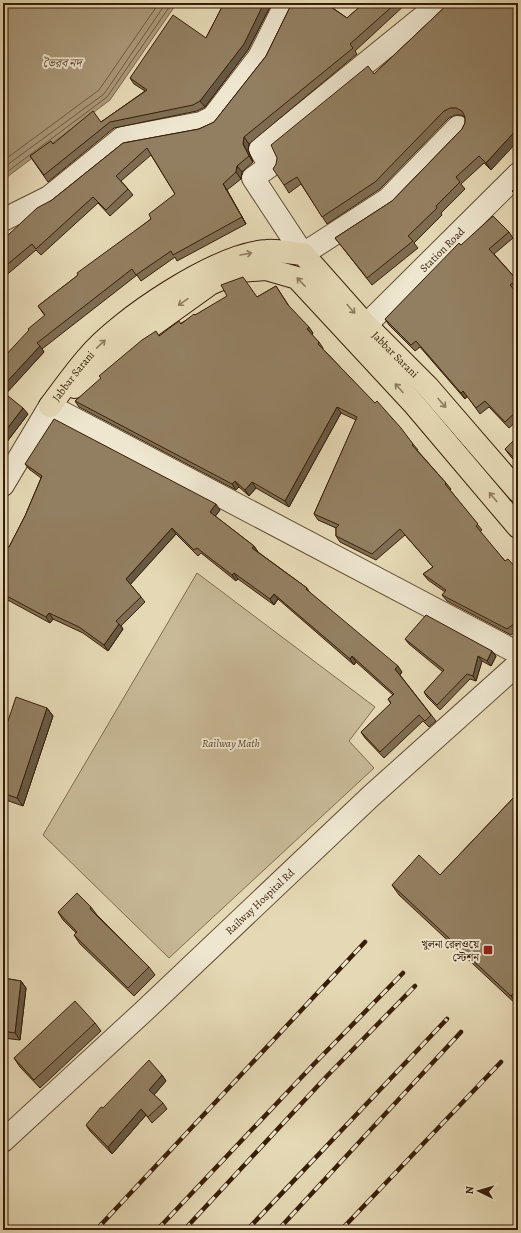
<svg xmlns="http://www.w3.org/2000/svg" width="521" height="1233" viewBox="0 0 521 1233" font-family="Alegreya,'Noto Serif Bengali',serif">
  <rect width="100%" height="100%" fill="#e5d9b5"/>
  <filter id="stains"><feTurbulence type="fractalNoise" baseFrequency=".005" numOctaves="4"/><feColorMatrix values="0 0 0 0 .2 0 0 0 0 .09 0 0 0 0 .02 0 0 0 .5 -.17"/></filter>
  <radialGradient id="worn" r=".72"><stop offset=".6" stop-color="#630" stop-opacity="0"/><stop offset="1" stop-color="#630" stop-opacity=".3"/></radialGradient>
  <path fill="#c8b997" stroke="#806b4e" d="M197 573 375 707 349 741 374 768 169 958 43 835Z"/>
  <path fill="#aa997a" stroke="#7c674c" d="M3 3H177L110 100 3 180Z"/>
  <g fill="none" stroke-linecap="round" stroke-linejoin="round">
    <path stroke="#715b40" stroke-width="1" d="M3 161 99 90 159 3
      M3 168 104 94 166 3
      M3 175 107 97 172 3"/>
    <g stroke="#634c32" stroke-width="24">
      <g id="minor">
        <path d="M440 3 260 149 270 166 253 178 303 254 388 199 458 127"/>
        <path d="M3 220 49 197 122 138 201 123 213 117 259 57 286 3"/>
        <path id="s1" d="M366 325 518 174"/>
        <path d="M3 485 50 406 518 653"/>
        <path id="s2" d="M3 1141 143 1012 371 796 518 664"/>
      </g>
    </g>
    <g stroke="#381d06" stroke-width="24">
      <g id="major">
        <path d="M75 387 139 335 210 284 240 271 266 269 297 278 413 403 518 527"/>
        <path id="s3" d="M50 406C62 390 74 373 87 358 119 319 217 254 267 251 278 250 291 253 303 254L366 325 428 387 518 491"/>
      </g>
    </g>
    <use href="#minor" stroke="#eee6cf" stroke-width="22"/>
    <use href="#major" stroke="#e5d9b5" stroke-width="22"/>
    <g stroke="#381d06" stroke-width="4.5">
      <path id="rail" d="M96 1230 365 942
        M157 1230 314 1064 403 973
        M184 1230 327 1076 415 986
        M247 1230 447 1019
        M278 1230 461 1032
        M341 1230 501 1062"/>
    </g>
    <use href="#rail" stroke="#eee6cf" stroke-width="3" stroke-dasharray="9" stroke-linecap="butt"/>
  </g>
  <path fill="#7e6d53" stroke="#381d06" d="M216 3H272L248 50 205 107 197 111 114 128 48 182 30 156 53 144 101 122 145 91 134 84 130 78 206 38 222 7Z
    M292 3H331L330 6 347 18 364 3H407L355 51 357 54 249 144 248 150 253 162 242 172 241 179 227 190 246 224 177 261 175 257 141 281 137 275 42 349 44 352 5 394 28 414 3 447V358L45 316 38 306 151 219 175 194 151 155 121 181 128 189 133 195 110 216 98 203 41 255 36 250 3 278V236H7L123 143 199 129 214 122 266 56Z
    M449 3 491 170 484 163 461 184 465 189 441 213 442 215 414 243 418 248 372 285 335 238 392 201 462 129 465 123V117L461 115H455L449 118 380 189 327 224 301 184 289 193 284 185 374 74Z
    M509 232 513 238 494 254 518 281V288L515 290 518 294V420L509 428 489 407 480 414 467 396 465 399 420 347 415 351 389 325 385 319 461 245Z
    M276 286 289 306 313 333 312 335 319 342 323 348V349L413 444 418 450H417L446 483 451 489 450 490 482 530 480 532 505 561 518 570V630L511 635 447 601 442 595 445 592 428 580 423 574 433 567 405 535 376 560 340 542 336 536V528L318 520 314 514 356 420 341 413 289 507 256 488 249 496 239 487 236 490 79 407 75 401 159 336 195 315 257 297Z
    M518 436V464L511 457 505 449Z
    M25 464 220 510 215 516 254 546 258 552 307 588 310 593 402 672 400 675 436 721 429 727 423 721 384 758 365 738 361 732 391 704 388 699 393 695 356 662 354 665 278 599 274 605 238 579 236 581 201 553 198 556 176 534 130 584 141 597 145 602 121 626 123 629 108 651 83 633 53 619 50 623 4 598 3 601V547H9L25 516 41 478 29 469Z
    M405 639 492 651 496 656 491 666 482 661 476 681 470 679 440 710 427 697 424 692 443 672 409 644Z
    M47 708 53 716 23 806 3 799V736Z
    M518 793V1006L399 895 392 885 440 875Z
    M91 907 97 915 149 967 155 975 134 996 80 944 74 935 76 933 63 920 58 912Z
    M3 978 21 981 26 988 20 1040 3 1038Z
    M95 1023 101 1031 40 1088 20 1067 14 1058Z
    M162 1075 166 1081 154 1095 163 1103 167 1109 152 1123 146 1115 112 1154 90 1131 86 1125 103 1108Z"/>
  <path fill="#665944" stroke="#381d06" d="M264 3H272L248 50 205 107 200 101Z
    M325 3H331L328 9Z
    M518 128V141L491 170 486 163Z
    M244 137 249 144 248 150 253 162 249 156 243 144Z
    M237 166 242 172 241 179 236 172Z
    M223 184 227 190 246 224 242 217Z
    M309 327 313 333 311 335 307 329Z
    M40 346 44 352 4 396 3 395V386Z
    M463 391 467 396 465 399 461 393Z
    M337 407 341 413 289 507 285 501Z
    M23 408 28 414 3 447V434Z
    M235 481 239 487 236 490 232 484Z
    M252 482 256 488 249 496 245 490Z
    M216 504 220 510 214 518 210 512Z
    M172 528 176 534 130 585 126 579Z
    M254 546 258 552 256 554 252 548Z
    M234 573 238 579 236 581 232 575Z
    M274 594 278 599 274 605 270 599Z
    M49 613 53 619 50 623 46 617Z
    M119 624 123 629 108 651 104 645Z
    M492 651 496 656 491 666 487 661Z
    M352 656 356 662 354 665 350 659Z
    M478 656 482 661 476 681 473 676Z
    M398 666 402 672 399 675 395 669Z
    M47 708 53 716 23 806 17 798Z
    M21 981 26 988 20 1040 15 1033Z
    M518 988V1005L511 996Z
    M162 1075 166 1081 153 1096 149 1090Z
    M141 1109 146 1115 112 1154 108 1147Z"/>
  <path fill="#927f61" stroke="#381d06" d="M221 3H264L244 44 200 101 193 105 110 122 44 175 30 156 51 141 53 144 93 111 101 122 147 90 130 78 173 15 206 38 223 5Z
    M292 3H325L347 18 364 3H396L350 44 353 48 244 137 243 144 249 156 237 166 236 172 223 184 242 217 173 255 171 251 136 275 132 269 37 343 40 346 3 386V358L29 330 28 329 45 315 38 306 78 275 77 273 151 219 149 214 175 194 147 148 116 176 128 189 106 210 93 197 36 249 32 244 3 268V236L6 233 7 236 37 208 52 200 123 143 199 129 214 122 266 56Z
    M449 3H518V128L486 163 479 156 456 177 460 182 436 206 437 208 408 236 413 241 367 278 335 238 392 201 462 129 465 123V117L462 111 456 108H450L444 111 375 182 322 217 297 177 284 185 273 169 276 164 277 158 271 145 368 66 374 74Z
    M518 186V197L512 191Z
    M493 216 509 232 489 249 517 280 510 285 518 294V410L505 422 485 401 476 408 463 391 461 393 416 341 411 345 385 319 459 243 461 245Z
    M243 277 257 297 276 286 288 305 309 327 307 329 319 342 318 344 375 403 377 401 401 428 413 444 412 445 446 483 445 484 478 524 476 526 505 561 508 559 518 570V621L507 629 442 595 446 590 423 574 433 567 400 529 372 554 336 536V528L339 525 314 514 357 417 337 407 285 501 252 482 245 490 235 481 232 484 75 401 101 378 99 376 142 340 156 331 159 336 179 321 181 324 194 314 195 315 227 296 221 285Z
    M3 392 23 408 3 434Z
    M54 419 216 504 210 512 254 546 252 548 307 588 306 589 398 666 395 669 431 715 425 721 419 715 380 752 361 732 391 703 388 699 394 694 352 656 350 659 274 594 270 599 234 573 232 575 197 548 194 550 172 528 126 579 141 597 116 621 119 624 104 645 79 627 49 613 46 617 3 594V547L4 545 9 547 25 516 42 476 25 464Z
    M518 436V462L505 449Z
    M426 615 492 651 487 661 478 656 473 676 467 674 437 705 424 692 444 670 405 639Z
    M16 697 47 708 17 798 3 793V736Z
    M518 793V988L511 996 392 885 419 855 440 875Z
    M77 893 91 907 90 909 149 967 128 988 74 935 77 932 58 912Z
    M3 978 21 981 15 1033 3 1031Z
    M75 1001 95 1023 34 1080 14 1058Z
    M149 1060 162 1075 149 1090 163 1103 148 1117 141 1109 108 1147 86 1125 101 1107 103 1108Z"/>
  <defs><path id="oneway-shaft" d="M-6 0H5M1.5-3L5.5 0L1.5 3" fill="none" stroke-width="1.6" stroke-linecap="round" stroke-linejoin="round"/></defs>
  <g stroke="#8e7b5e">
    <use href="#oneway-shaft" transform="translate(246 254) rotate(-10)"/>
    <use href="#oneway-shaft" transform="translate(301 282) rotate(-134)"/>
    <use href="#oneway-shaft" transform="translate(183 302) rotate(145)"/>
    <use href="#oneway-shaft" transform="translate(351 309) rotate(48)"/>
    <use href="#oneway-shaft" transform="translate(101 344) rotate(-43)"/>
    <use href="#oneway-shaft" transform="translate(399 388) rotate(-132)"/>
    <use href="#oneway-shaft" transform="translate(442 403) rotate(49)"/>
    <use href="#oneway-shaft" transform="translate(493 497) rotate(-130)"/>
  </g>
  <rect fill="#8f2418" stroke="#eee6cf" stroke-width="1.5" x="483" y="945" width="10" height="10" rx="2"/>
  <g text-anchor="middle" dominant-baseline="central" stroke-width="4" stroke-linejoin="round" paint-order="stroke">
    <g font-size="11" fill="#381d06" stroke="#eee6cf">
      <text stroke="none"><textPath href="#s1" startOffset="107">Station Road</textPath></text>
      <text stroke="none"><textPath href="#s3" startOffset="446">Jabbar Sarani</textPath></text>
      <text stroke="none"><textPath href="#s3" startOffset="38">Jabbar Sarani</textPath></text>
      <text stroke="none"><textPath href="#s2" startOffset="351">Railway Hospital Rd</textPath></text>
    </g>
    <g font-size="11" font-style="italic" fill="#5c442a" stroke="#eee6cf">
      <text x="231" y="743">Railway Math</text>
    </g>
    <g font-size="11" fill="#381d06" stroke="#eee6cf" text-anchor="end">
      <text x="479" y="944">খুলনা রেলওয়ে<tspan x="479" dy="13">স্টেশন</tspan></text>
    </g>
    <g font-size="12" font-style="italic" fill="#60482f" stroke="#eee6cf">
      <text x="62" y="63">ভৈরব নদ</text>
    </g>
  </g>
  <rect width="521" height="1233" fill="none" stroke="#e5d9b5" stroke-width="16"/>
  <rect x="4" y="4" width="513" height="1225" fill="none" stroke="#381d06" stroke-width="2"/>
  <rect x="8" y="8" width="505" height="1217" fill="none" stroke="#381d06"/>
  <g transform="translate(479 1191) rotate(275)" stroke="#eee6cf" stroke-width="3" paint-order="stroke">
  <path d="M0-3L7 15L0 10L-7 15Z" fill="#381d06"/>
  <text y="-6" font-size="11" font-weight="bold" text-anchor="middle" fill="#381d06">N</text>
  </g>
  <rect width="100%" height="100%" filter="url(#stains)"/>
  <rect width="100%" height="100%" fill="url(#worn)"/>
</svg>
